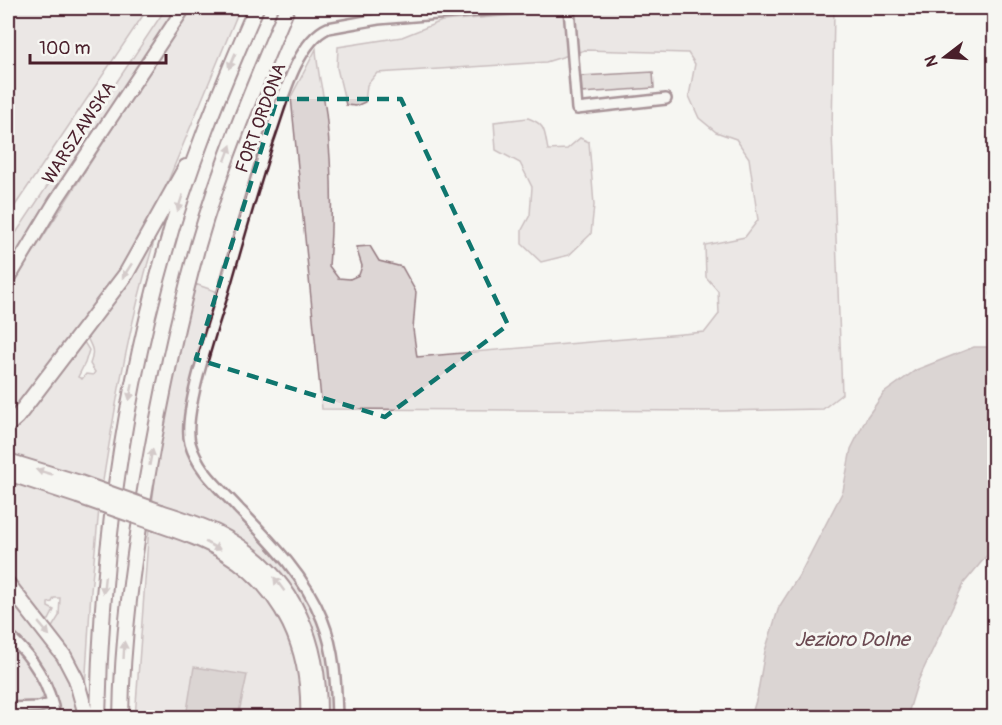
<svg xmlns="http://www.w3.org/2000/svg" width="1002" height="725" viewBox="0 0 1002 725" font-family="Pangolin,sans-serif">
  <rect width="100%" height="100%" fill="#f6f6f2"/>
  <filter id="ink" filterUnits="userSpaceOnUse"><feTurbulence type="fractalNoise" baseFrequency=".0167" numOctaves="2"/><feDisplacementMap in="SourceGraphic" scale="12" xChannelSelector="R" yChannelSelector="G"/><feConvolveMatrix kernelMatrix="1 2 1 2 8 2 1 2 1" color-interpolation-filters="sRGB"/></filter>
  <g filter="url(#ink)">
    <path fill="#ddd6d5" stroke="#947a80" stroke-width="1.5" d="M8 8H148L8 216Z
      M166 8H177L8 272V245Z
      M189 8H240L158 205 122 270 8 418V292Z
      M603 8H834L832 133 842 394 823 409 721 411 322 409 291 97 316 49C317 71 323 91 326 113 332 164 333 216 329 266L338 278 350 279 359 275 362 266 356 247 370 246 379 261 402 267 416 292 413 329 417 357 705 332 719 314 718 291 706 277 705 245 745 237 758 220 749 158 736 139 716 132 699 118 689 96 695 64 688 53 585 50 546 62 377 73 367 85 365 102 356 106 346 105 337 68 338 47 402 37 442 21Z
      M528 118C547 125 544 132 548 150L567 149 580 138 589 142 594 205 591 234 569 255 541 262 522 244V230L530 215 532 187 520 163 496 150 494 122Z
      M988 212 994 213V334L992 335Z
      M158 229C131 313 116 400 102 487L12 456 8 443V435L21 421 82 341 84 342 89 350 85 363 78 377 82 379 86 374 93 375 95 372 90 364C95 351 92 347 86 336Z
      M195 284 218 292 200 356 188 445C211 472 233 500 255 527 278 555 303 584 318 618 331 650 333 684 331 717H324L306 617 152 505C160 430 175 356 195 284Z
      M8 479 99 509 91 591 85 689 51 629 59 616 60 598H54L52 602 48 603V607L54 610 49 620H42L8 575Z
      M149 526C173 535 200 543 222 556 277 590 306 654 301 717L135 718Z
      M8 593C41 633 71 665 80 717H61C56 681 33 654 8 630Z
      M8 640C22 656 41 673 45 695L40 701 8 704Z"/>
    <path fill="#bbadae" stroke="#8e747a" stroke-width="1.5" d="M974 347H994V547L964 583 918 681 907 717H751L757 697 765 651 779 607 800 574 843 491 851 449 867 417 884 393 916 370Z
      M194 667 247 675 238 717H186Z"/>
    <path fill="#ccc1c0" stroke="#4a1f2b" stroke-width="1.5" d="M653 72 654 88 582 93 581 76Z"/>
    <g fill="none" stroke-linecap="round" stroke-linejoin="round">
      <g stroke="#4a1f2b" stroke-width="14">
        <path id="minor" d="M569 8 577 109 666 99
          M8 635C32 656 51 685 55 718
          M8 708 38 707 52 704
          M337 718C336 684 335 651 322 619 305 576 270 541 238 508 220 488 198 471 190 443 182 412 214 323 224 289 238 240 252 190 268 141 277 116 284 89 296 65 303 51 314 34 328 28L378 19 510 8"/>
      </g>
      <g stroke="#4a1f2b" stroke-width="16">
        <path id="major" d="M8 280 55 202 184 8"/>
      </g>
      <g stroke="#4a1f2b" stroke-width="18">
        <path id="highway" d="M8 425 17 417 126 274 186 167
          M8 461 80 483
          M8 473 78 496
          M161 512C179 518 199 524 217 533 291 571 320 637 319 718
          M158 524C181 532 205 540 226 553 284 589 311 650 308 718
          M8 584 64 656 76 679 87 718
          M98 718C101 561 121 406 164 255 187 170 221 88 256 8
          M121 718C122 639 133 561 146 484 160 403 176 324 198 245 221 164 254 85 287 8"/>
      </g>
      <use href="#minor" stroke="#f6f6f2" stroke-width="9"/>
      <use href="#major" stroke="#f6f6f2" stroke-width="12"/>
      <use href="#highway" stroke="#f6f6f2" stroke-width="14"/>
      <g stroke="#4a1f2b" stroke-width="18" stroke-linecap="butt">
        <path id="highway-bridge" d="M80 483 161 512
          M78 496 158 524"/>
      </g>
      <use href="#highway-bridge" stroke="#f6f6f2" stroke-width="14"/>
    </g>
    <defs><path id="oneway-solid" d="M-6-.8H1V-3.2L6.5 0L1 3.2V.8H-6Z" transform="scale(1.5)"/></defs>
    <g fill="#a99598">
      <use href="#oneway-solid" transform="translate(232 61) rotate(113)"/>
      <use href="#oneway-solid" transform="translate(228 153) rotate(-70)"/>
      <use href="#oneway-solid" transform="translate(180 203) rotate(108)"/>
      <use href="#oneway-solid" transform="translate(127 271) rotate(123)"/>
      <use href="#oneway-solid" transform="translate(131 392) rotate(101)"/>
      <use href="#oneway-solid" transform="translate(151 457) rotate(-80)"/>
      <use href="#oneway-solid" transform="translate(44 472) rotate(-163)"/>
      <use href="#oneway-solid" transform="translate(213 546) rotate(28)"/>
      <use href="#oneway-solid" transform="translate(279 584) rotate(-127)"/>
      <use href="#oneway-solid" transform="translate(104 585) rotate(96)"/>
      <use href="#oneway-solid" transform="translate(44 629) rotate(50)"/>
      <use href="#oneway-solid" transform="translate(124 650) rotate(-87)"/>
    </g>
  </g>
  <path d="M0 0H1002V725H0ZM277 99H401L508 325 385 417 196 359Z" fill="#f6f6f2" fill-opacity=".55" fill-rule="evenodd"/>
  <path fill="none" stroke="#0f766e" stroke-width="4.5" stroke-dasharray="12 8" stroke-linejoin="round" d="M277 99H401L508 325 385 417 196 359Z"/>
  <g text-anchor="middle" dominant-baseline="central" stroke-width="6" stroke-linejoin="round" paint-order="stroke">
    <g font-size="18" fill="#4a1f2b" stroke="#f6f6f2">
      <text transform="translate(261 118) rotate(-70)">FORT ORDONA</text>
      <text transform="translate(79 133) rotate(-57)">WARSZAWSKA</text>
    </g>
    <g font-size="20" font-style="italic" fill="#6c4a52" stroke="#f6f6f2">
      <text x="852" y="639">Jezioro Dolne</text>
    </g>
  </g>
  <rect width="1002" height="725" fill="none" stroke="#f6f6f2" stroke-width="30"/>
  <rect x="15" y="15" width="972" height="695" fill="none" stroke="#4a1f2b" stroke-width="2" filter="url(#ink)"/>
  <g transform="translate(945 57) rotate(253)" stroke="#f6f6f2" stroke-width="4.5" paint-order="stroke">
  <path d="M0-4.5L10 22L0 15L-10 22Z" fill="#4a1f2b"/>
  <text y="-9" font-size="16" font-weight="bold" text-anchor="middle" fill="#4a1f2b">N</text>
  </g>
  <path d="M30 54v9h136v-9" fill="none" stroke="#4a1f2b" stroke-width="3"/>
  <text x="39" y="54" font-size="18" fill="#4a1f2b" stroke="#f6f6f2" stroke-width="4.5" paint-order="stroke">100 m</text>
</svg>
